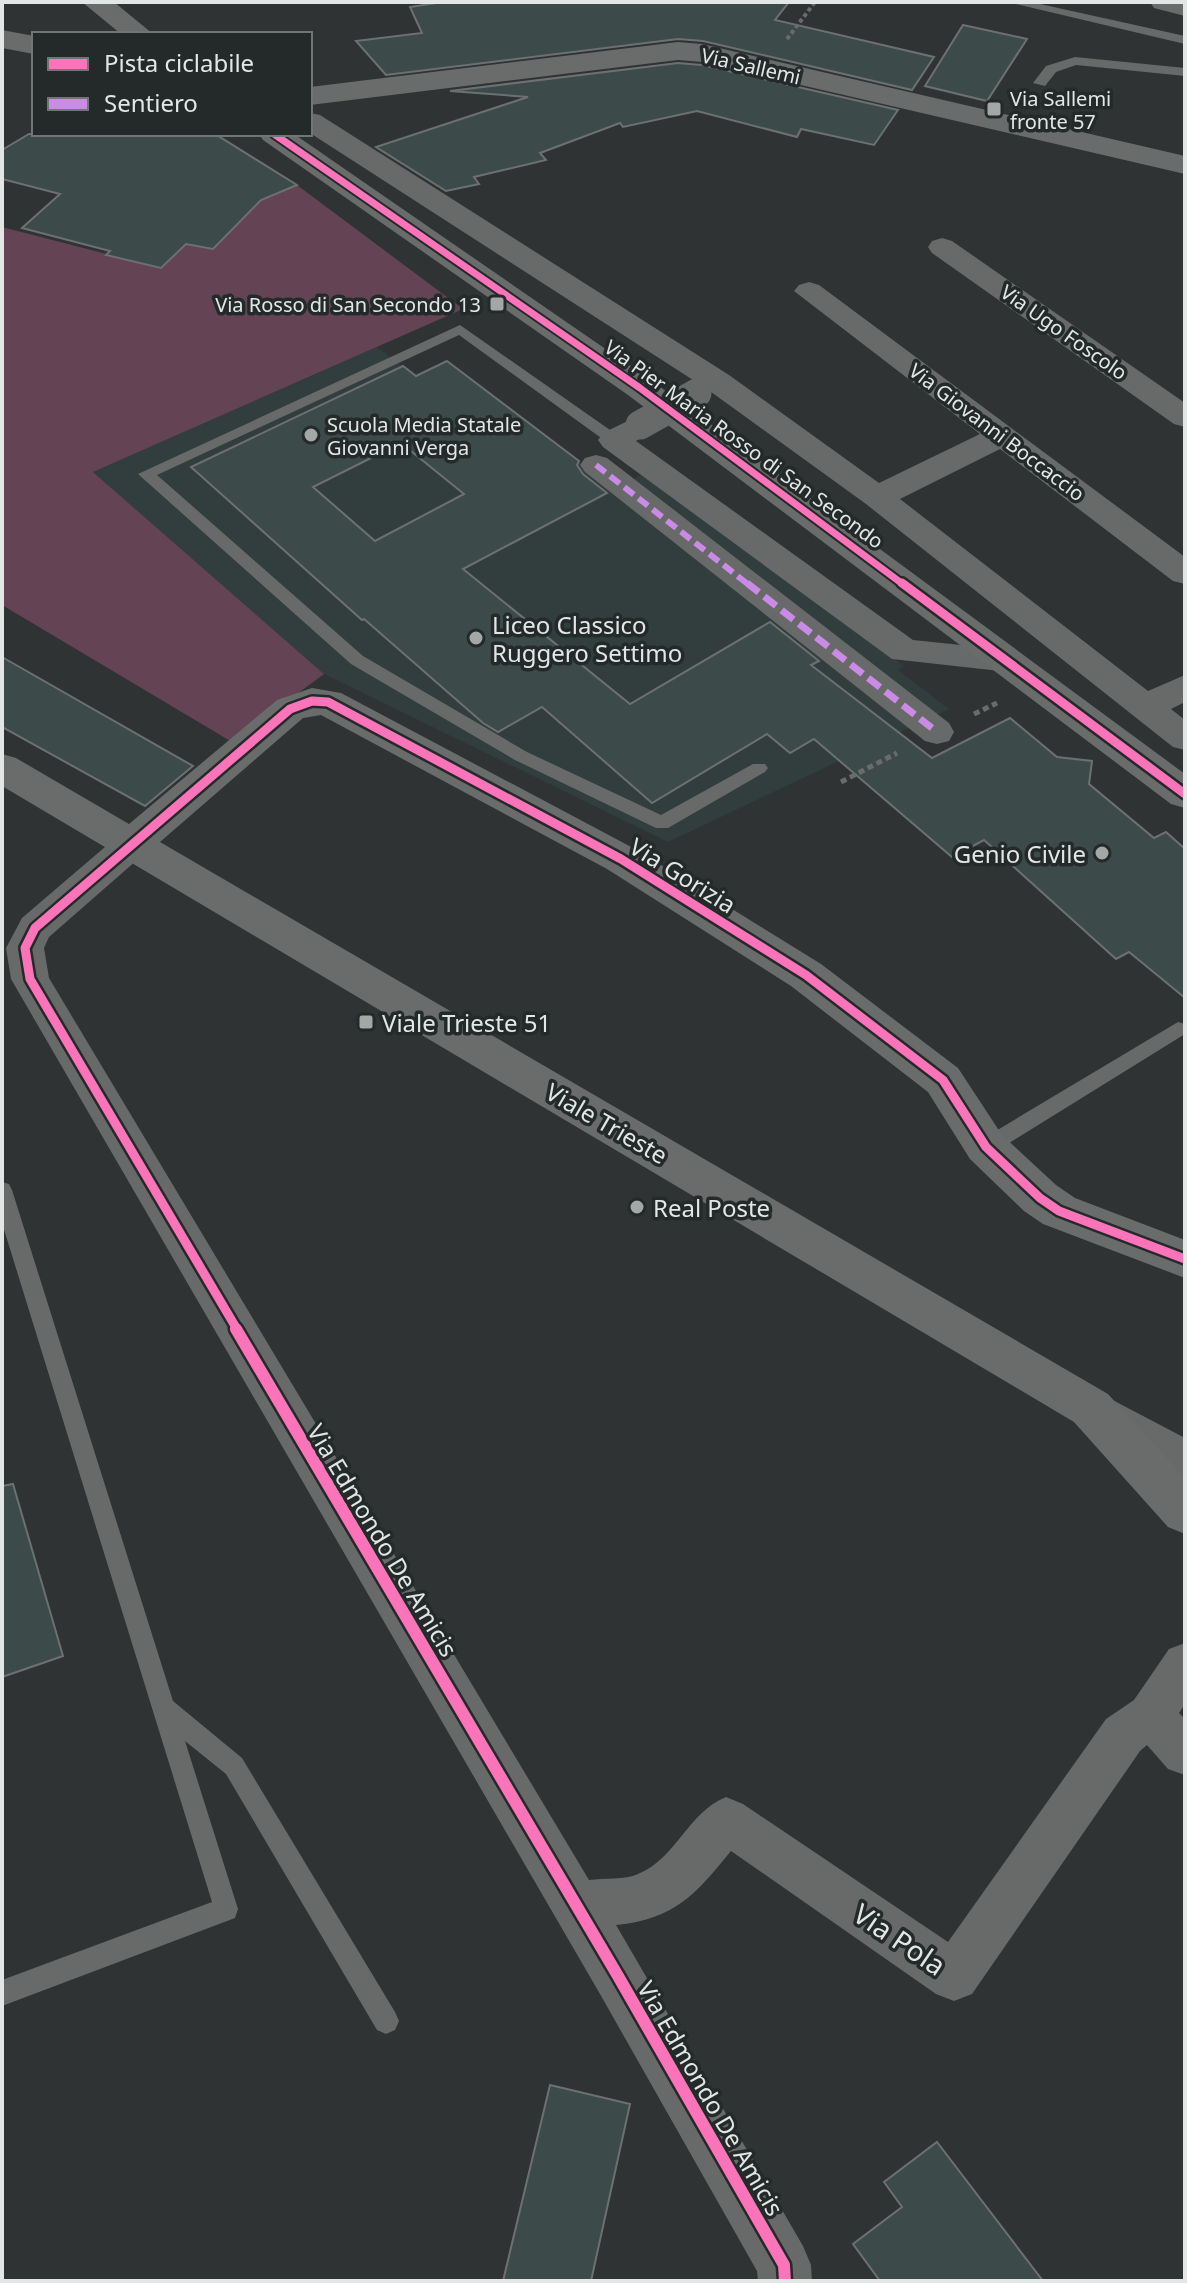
<svg xmlns="http://www.w3.org/2000/svg" width="1187" height="2283" viewBox="0 0 1187 2283" font-family="'Noto Sans',sans-serif">
  <rect width="100%" height="100%" fill="#2f3333"/>
  <path fill="#313e3d" d="M377 347 416 376 447 361 615 489 646 472 904 666 898 670 949 709 668 842 324 674 93 472Z"/>
  <path fill="#644355" d="M33 175 297 185 463 309 93 472 324 674 232 742 2 605V227L161 268 186 244 213 249 233 228Z"/>
  <path fill="#3d4a4a" stroke="#6d7070" stroke-width="2" fill-rule="evenodd" d="M443 2H789L775 20 934 57 912 90 703 41 678 39 386 75 356 41 422 33 410 7Z
    M963 25 1027 39 987 101 925 86Z
    M678 63 702 65 898 110 874 145 801 129 797 137 697 111 623 127 620 123 540 153 546 160 474 177 479 184 446 191 376 147 528 97 450 91Z
    M29 134H215L297 185 261 200 213 249 186 244 161 268 106 255 110 251 22 228 60 194 2 179V150Z
    M447 361 579 461 577 465 583 474 607 493 463 569 630 704 770 622 819 661 811 665 932 758 1010 718 1057 757 1092 761 1089 784 1154 838 1166 832 1185 849V998L1129 952 1116 959 984 840 952 857 814 739 790 753 767 734 652 803 542 707 498 732 483 723 364 619 362 620 191 467 403 366 416 376ZM401 443 464 494 375 541 313 487Z
    M2 657 193 766 145 806 2 727Z
    M13 1484 63 1656 2 1677V1486Z
    M550 2085 630 2104 591 2281H503Z
    M937 2142 1043 2281H880L853 2244 902 2207 884 2182Z"/>
  <g fill="none" stroke-linecap="round" stroke-linejoin="round">
    <path stroke="#6a6c6c" stroke-width="4" stroke-dasharray="4 3" stroke-linecap="butt" d="M787 39 815 2"/>
    <path stroke="#6a6c6c" stroke-width="5" stroke-dasharray="6 4" stroke-linecap="butt" d="M974 714 997 703
      M841 782 897 753"/>
    <path fill="#686a6a" fill-rule="evenodd" d="M1007 2H1031L1185 36V44Z
      M1075 57 1185 68V76L1076 65 1056 72 1045 86 1033 83 1046 66Z
      M460 325 620 437V443H608L459 335 157 475 363 656 527 752 661 815 753 764H765L768 768 765 772 668 828H656L515 760 351 664 138 474Z
      M1178 1022 1185 1024V1034L993 1153H979L976 1147 979 1141Z
      M2 1182 9 1184 12 1190 173 1701 242 1758 395 2012 399 2021 395 2030 386 2034 377 2030 226 1774 185 1741 238 1909 235 1918 2 2006V1980L212 1902 2 1223Z"/>
    <path fill="#686a6a" fill-rule="evenodd" d="M310 113 320 115 729 375 879 483 980 434 794 291 799 285 809 282 819 285 1185 557V584L1173 581 1000 449 900 499 1148 691 1185 675V702L1171 709 1185 720V750L1173 747 866 504 707 389 310 133Z
      M942 238 952 241 1185 403V427L1174 424 932 253 928 247 932 241Z
      M640 415 651 418 656 425 651 432 636 441 913 640 1009 650 1021 653 1026 661 1021 669 1009 672 892 659 603 447 598 440 603 433Z
      M596 455 607 458 949 723 954 732 949 741 937 744 925 741 585 472 580 465 585 458Z
      M132 831 145 835 150 844 145 853 49 937 44 948 49 978 589 1880C604 1878 625 1880 638 1874 676 1859 688 1812 726 1797L743 1804 948 1942 1106 1719 1134 1700 1169 1649 1185 1643V1704L1179 1713 1185 1719V1775L1168 1769 1147 1745 1140 1751 972 1994 954 2001 936 1994 731 1851C695 1895 675 1919 616 1925L803 2246 811 2265 812 2281H758L757 2271 600 1994 11 979 6 948 22 918 119 835Z
      M1105 1396 1185 1438V1479L1169 1473 1090 1428 1083 1415 1090 1402Z"/>
    <path fill="#6a6c6c" fill-rule="evenodd" d="M82 2H114L153 34H121Z
      M1150 2H1185V16L1154 8Z
      M2 30 34 36V54L2 48Z
      M678 42 702 44 1185 156V174L702 62 678 60 310 105V87Z
      M259 134H294L652 381 1185 774V808L1171 804 628 395 263 140Z
      M312 688 341 693 635 849 821 964 958 1068 1002 1135 1056 1185 1075 1198 1185 1240V1278L1043 1224 1024 1211 970 1159 928 1092 791 986 607 869 321 715 303 718 160 842 1108 1394 1185 1478V1534L1168 1527 1074 1422 2 786V754L16 758 129 824 277 700Z"/>
    <path stroke="#686a6a" stroke-width="29" d="M640 425 697 393"/>
    <path stroke="#ca8be6" stroke-width="6" stroke-dasharray="12 6" stroke-linecap="butt" d="M596 465 749 585"/>
    <path stroke="#ca8be6" stroke-width="7" stroke-dasharray="15 7" stroke-linecap="butt" d="M747 583 937 732"/>
    <g stroke="#242a2a" stroke-width="11">
      <path id="cycleway-far2" d="M274 134 640 388 904 585"/>
    </g>
    <g stroke="#242a2a" stroke-width="14">
      <path id="cycleway-far1" d="M902 583 1185 794
        M238 1331 30 979 25 948 35 928 290 709 312 701 328 702 621 859 806 975 943 1080 986 1147 1040 1198 1059 1211 1185 1259"/>
    </g>
    <g stroke="#242a2a" stroke-width="17">
      <path id="cycleway" d="M236 1329 618 1976 784 2265 785 2281"/>
    </g>
    <use href="#cycleway-far2" stroke="#fb73b8" stroke-width="7"/>
    <use href="#cycleway-far1" stroke="#fb73b8" stroke-width="9"/>
    <use href="#cycleway" stroke="#fb73b8" stroke-width="12"/>
  </g>
  <g fill="#a3a8a7" stroke="#242a2a" stroke-width="3">
    <rect x="986" y="101" width="16" height="16" rx="4"/>
    <rect x="489" y="296" width="16" height="16" rx="4"/>
    <circle cx="311" cy="435" r="8"/>
    <circle cx="476" cy="638" r="8"/>
    <circle cx="1102" cy="853" r="8"/>
    <rect x="358" y="1014" width="16" height="16" rx="4"/>
    <circle cx="637" cy="1207" r="8"/>
  </g>
  <g text-anchor="middle" dominant-baseline="central" stroke-width="7" stroke-linejoin="round" paint-order="stroke">
    <g font-size="20" fill="#e2e7e6" stroke="#242a2a">
      <text transform="translate(751 66) rotate(13)">Via Sallemi</text>
      <text transform="translate(1064 332) rotate(35)">Via Ugo Foscolo</text>
      <text transform="translate(997 432) rotate(37)">Via Giovanni Boccaccio</text>
      <text transform="translate(744 444) rotate(36)">Via Pier Maria Rosso di San Secondo</text>
    </g>
    <g font-size="20" fill="#e2e7e6" stroke="#242a2a" text-anchor="start">
      <text x="1010" y="98">Via Sallemi<tspan x="1010" dy="23">fronte 57</tspan></text>
      <text x="481" y="304" text-anchor="end">Via Rosso di San Secondo 13</text>
      <text x="327" y="424">Scuola Media Statale<tspan x="327" dy="23">Giovanni Verga</tspan></text>
    </g>
    <g font-size="24" fill="#e2e7e6" stroke="#242a2a" text-anchor="start">
      <text x="492" y="624">Liceo Classico<tspan x="492" dy="28">Ruggero Settimo</tspan></text>
      <text x="1086" y="853" text-anchor="end">Genio Civile</text>
      <text x="382" y="1022">Viale Trieste 51</text>
      <text x="653" y="1207">Real Poste</text>
    </g>
    <g font-size="24" fill="#e2e7e6" stroke="#242a2a">
      <text transform="translate(683 875) rotate(32)">Via Gorizia</text>
      <text transform="translate(607 1123) rotate(30)">Viale Trieste</text>
      <text transform="translate(383 1540) rotate(59)">Via Edmondo De Amicis</text>
      <text transform="translate(711 2098) rotate(60)">Via Edmondo De Amicis</text>
    </g>
    <g font-size="28" fill="#e2e7e6" stroke="#242a2a">
      <text transform="translate(900 1939) rotate(34)">Via Pola</text>
    </g>
  </g>
  <rect width="1187" height="2283" fill="none" stroke="#e2e7e6" stroke-width="8"/>
  <rect x="32" y="32" width="280" height="104" fill="#242a2a" stroke="#707675" stroke-width="2"/>
  <rect x="48" y="58" width="40" height="12" fill="#fb73b8" stroke="#707675" stroke-width="2"/>
  <text x="104" y="72" font-size="24" fill="#e2e7e6">Pista ciclabile</text>
  <rect x="48" y="98" width="40" height="12" fill="#ca8be6" stroke="#707675" stroke-width="2"/>
  <text x="104" y="112" font-size="24" fill="#e2e7e6">Sentiero</text>
</svg>
